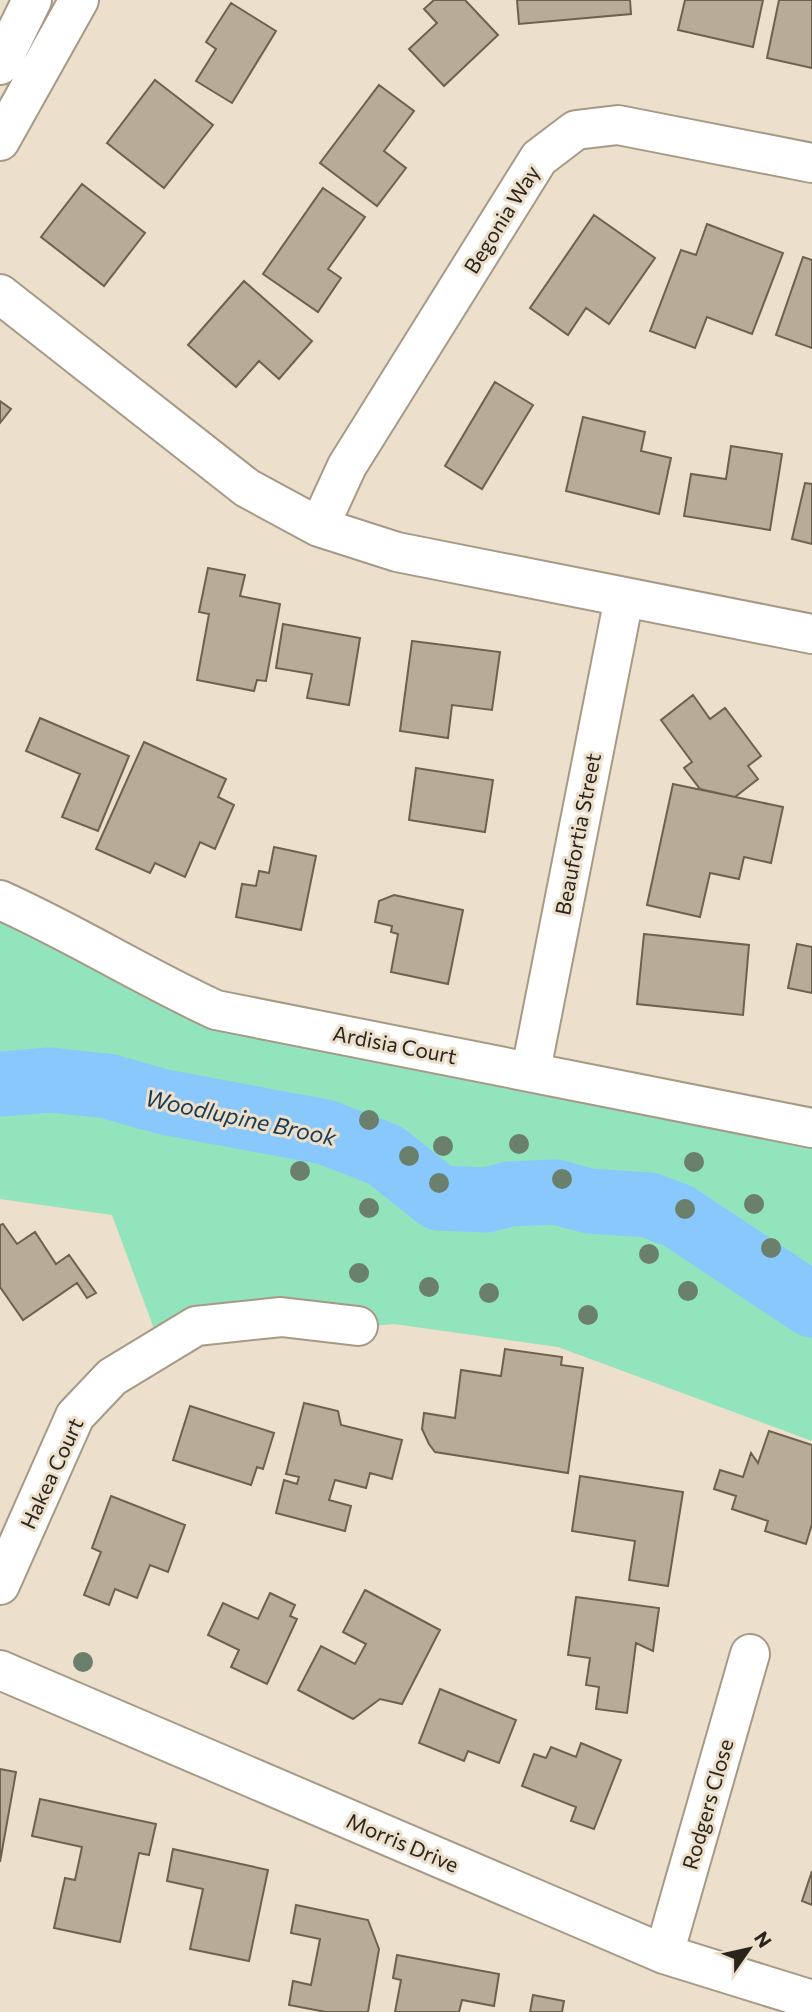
<svg xmlns="http://www.w3.org/2000/svg" width="812" height="2012" viewBox="0 0 812 2012" font-family="Commissioner,sans-serif">
  <rect width="100%" height="100%" fill="#ecdfcb"/>
  <path fill="#92e4bc" d="M0 902 216 1010 812 1128V1441L558 1347 394 1324 160 1345 112 1215 0 1199Z"/>
  <g fill="none" stroke-linecap="round" stroke-linejoin="round">
    <path stroke="#88c8fc" stroke-width="65" d="M0 1084 50 1080 107 1086 164 1102 325 1132 385 1155 439 1198 487 1200 509 1194 556 1192 589 1201 649 1205 678 1216 812 1305"/>
  </g>
  <path fill="#b8ac98" stroke="#6d6250" stroke-width="2" d="M434 0H465L498 35 444 86 409 49 437 23 424 9Z
    M517 0H630L631 14 519 24Z
    M685 0H763L753 47 678 30Z
    M779 0H812V68L767 58Z
    M231 3 276 31 232 103 196 81 216 49 206 42Z
    M155 80 213 125 164 188 107 143Z
    M379 85 414 111 384 151 406 168 377 206 320 163Z
    M82 184 145 233 104 286 41 237Z
    M323 188 365 217 328 269 341 278 318 312 263 274Z
    M594 215 655 258 609 324 586 308 568 335 530 308Z
    M707 224 783 253 752 334 707 317 695 348 650 331 681 250 696 255Z
    M803 257 812 260V348L776 335Z
    M244 281 312 341 279 379 259 361 236 387 188 345Z
    M495 382 533 405 482 489 445 466Z
    M0 401 11 409 0 423Z
    M583 417 645 432 641 451 671 458 659 514 566 491Z
    M731 446 782 454 770 530 684 516 691 474 726 479Z
    M805 483 812 484V544L792 539Z
    M208 568 245 575 240 596 280 604 266 681 257 680 254 691 197 680 209 614 199 612Z
    M283 624 360 638 349 705 307 698 312 674 276 668Z
    M412 641 500 652 492 710 452 705 448 738 400 731Z
    M693 695 710 719 725 708 761 756 748 766 758 779 735 797 700 789 684 768 692 762 661 720Z
    M40 718 129 756 98 831 62 817 80 774 26 751Z
    M144 742 226 779 218 797 234 805 215 849 200 842 185 877 155 863 150 873 96 849Z
    M416 768 493 780 485 832 409 820Z
    M673 784 783 807 771 863 744 857 739 879 710 873 700 917 647 905Z
    M274 847 316 856 301 930 236 917 242 884 256 886 259 871 269 873Z
    M394 895 463 910 448 984 391 972 398 934 391 932 392 926 375 922 379 901Z
    M644 934 749 945 743 1015 637 1004Z
    M797 944 812 947V993L788 988Z
    M3 1224 17 1244 35 1232 56 1264 69 1255 96 1293 87 1298 77 1283 23 1320 0 1287V1225Z
    M505 1349 562 1357 561 1365 583 1368 568 1473 435 1452 429 1444 422 1429 424 1413 455 1418 461 1370 501 1376Z
    M304 1403 338 1411 341 1425 402 1440 392 1479 370 1473 366 1488 335 1480 329 1500 351 1506 345 1531 276 1513 284 1480 297 1484 299 1477 286 1474Z
    M190 1406 274 1433 263 1469 257 1467 251 1485 173 1460Z
    M769 1431 812 1445V1524L806 1544 765 1531 768 1521 732 1509 736 1496 714 1489 720 1470 743 1477 751 1453 758 1463Z
    M580 1476 683 1492 668 1586 629 1580 635 1541 572 1531Z
    M111 1496 185 1525 168 1572 150 1565 137 1598 115 1589 109 1605 84 1595 101 1552 92 1548Z
    M365 1590 440 1630 402 1704 380 1699 353 1719 298 1690 321 1646 355 1664 366 1644 343 1632Z
    M270 1593 295 1605 290 1616 297 1619 267 1684 231 1667 239 1650 208 1635 223 1603 258 1619Z
    M576 1597 659 1608 653 1651 636 1643 627 1713 596 1709 599 1687 586 1685 590 1658 568 1655Z
    M440 1689 516 1720 499 1763 468 1751 464 1761 419 1743Z
    M581 1743 621 1760 594 1829 571 1821 576 1807 522 1786 534 1754 546 1758 551 1747 576 1757Z
    M0 1769 16 1772 0 1862Z
    M40 1799 156 1824 149 1855 139 1853 120 1942 54 1928 65 1878 75 1880 82 1847 32 1836Z
    M173 1849 268 1870 249 1961 190 1949 203 1889 167 1881Z
    M812 1871V1905L802 1901Z
    M296 1905 368 1920 379 1949 368 2012H326L289 2005 293 1981 311 1985 320 1939 291 1933Z
    M397 1955 499 1974 494 2006 462 2000 459 2012H395L401 1980 393 1978Z
    M533 1995 564 2001 562 2012H530Z"/>
  <g fill="none" stroke-linecap="round" stroke-linejoin="round">
    <g stroke="#a69a87" stroke-width="42">
      <path id="minor" d="M0 294 247 488 319 527 397 552 812 634
        M319 527 347 466 539 158 576 130 618 125 812 163
        M0 900C74 933 142 976 216 1010L812 1128
        M531 1070 624 598
        M0 1585 75 1416 112 1377 196 1326 281 1317 358 1326
        M0 1670 664 1954 812 2000
        M664 1954 750 1654"/>
    </g>
    <g stroke="#a69a87" stroke-width="42">
      <path id="tertiary" d="M0 65 32 0
        M0 141 79 0"/>
    </g>
    <use href="#minor" stroke="#fff" stroke-width="38"/>
    <use href="#tertiary" stroke="#fff" stroke-width="38"/>
  </g>
  <g fill="#6a806d">
    <circle cx="369" cy="1120" r="10"/>
    <circle cx="519" cy="1144" r="10"/>
    <circle cx="443" cy="1146" r="10"/>
    <circle cx="409" cy="1156" r="10"/>
    <circle cx="694" cy="1162" r="10"/>
    <circle cx="300" cy="1171" r="10"/>
    <circle cx="562" cy="1179" r="10"/>
    <circle cx="439" cy="1183" r="10"/>
    <circle cx="754" cy="1204" r="10"/>
    <circle cx="369" cy="1208" r="10"/>
    <circle cx="685" cy="1209" r="10"/>
    <circle cx="771" cy="1248" r="10"/>
    <circle cx="649" cy="1254" r="10"/>
    <circle cx="359" cy="1273" r="10"/>
    <circle cx="429" cy="1287" r="10"/>
    <circle cx="688" cy="1291" r="10"/>
    <circle cx="489" cy="1293" r="10"/>
    <circle cx="588" cy="1315" r="10"/>
    <circle cx="83" cy="1662" r="10"/>
  </g>
  <g text-anchor="middle" dominant-baseline="central" stroke-width="6" stroke-linejoin="round" paint-order="stroke">
    <g font-size="21" fill="#29251d" stroke="#ecdfcb">
      <text transform="translate(501 219) rotate(-58)">Begonia Way</text>
      <text transform="translate(577 834) rotate(-79)">Beaufortia Street</text>
      <text transform="translate(395 1044) rotate(11)">Ardisia Court</text>
      <text transform="translate(51 1473) rotate(-65)">Hakea Court</text>
      <text transform="translate(707 1804) rotate(-74)">Rodgers Close</text>
      <text transform="translate(403 1842) rotate(23)">Morris Drive</text>
    </g>
    <g font-size="23" font-style="italic" fill="#183b55" stroke="#ecdfcb">
      <text transform="translate(241 1117) rotate(12)">Woodlupine Brook</text>
    </g>
  </g>
  <g transform="translate(749 1949) rotate(56)" stroke="#ecdfcb" stroke-width="5" paint-order="stroke">
  <path d="M0-5L12 26L0 18L-12 26Z" fill="#29251d"/>
  <text y="-10" font-size="19" font-weight="bold" text-anchor="middle" fill="#29251d">N</text>
  </g>
</svg>
